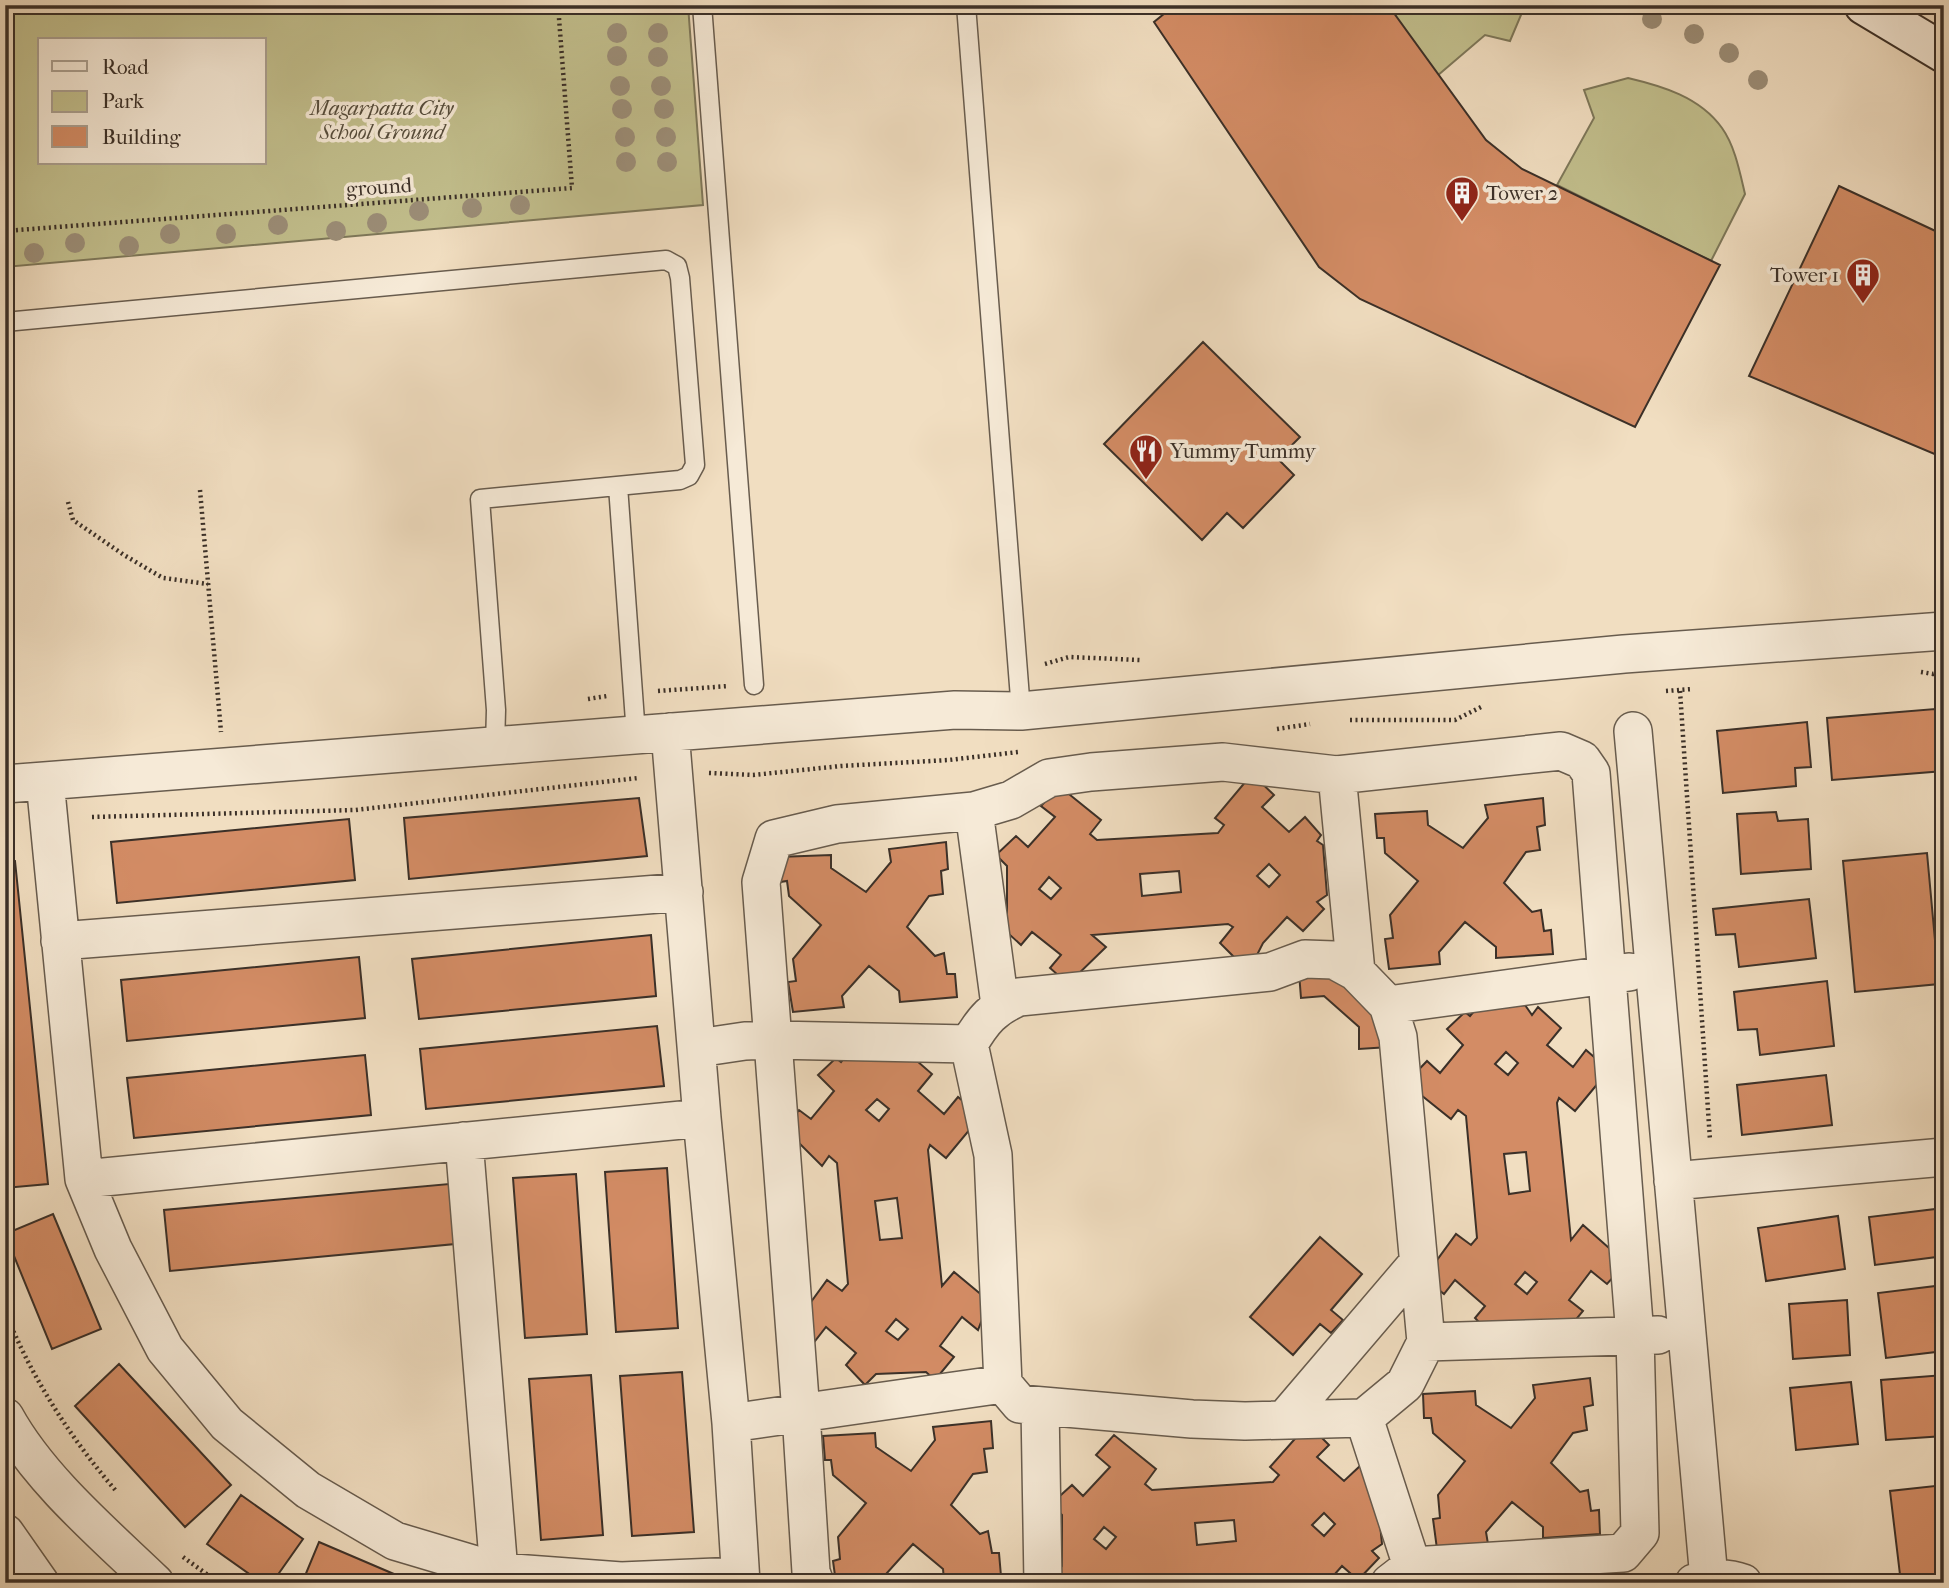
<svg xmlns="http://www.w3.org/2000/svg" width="1949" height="1588" viewBox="0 0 1949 1588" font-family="'IM FELL French Canon',serif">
  <rect width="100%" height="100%" fill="#f1dec1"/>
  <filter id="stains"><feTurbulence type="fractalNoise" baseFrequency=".00286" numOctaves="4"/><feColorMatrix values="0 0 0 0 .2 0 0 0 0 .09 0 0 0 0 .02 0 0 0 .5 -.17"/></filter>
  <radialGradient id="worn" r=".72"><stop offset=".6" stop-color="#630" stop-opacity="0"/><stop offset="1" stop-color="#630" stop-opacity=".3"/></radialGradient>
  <path fill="#c2bf8d" stroke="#7e785a" stroke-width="2" fill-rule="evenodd" d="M5 5H688L703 205 5 267ZM40 40H264V163H40Z
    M1388 5H1522L1521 15 1510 41 1485 35 1437 76Z
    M1628 78C1662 86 1700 97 1722 128 1735 146 1740 173 1745 194L1711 261 1557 185 1594 118 1584 90Z"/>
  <path fill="#d38c65" stroke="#3b3028" stroke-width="2" fill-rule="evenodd" d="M1175 5H1388L1486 140 1522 169 1720 265 1635 427 1360 299 1319 267 1154 22Z
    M1839 186 1944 235V458L1749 376Z
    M1203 342 1300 437 1278 459 1294 475 1243 528 1227 513 1202 540 1104 444Z
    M1935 709 1939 752 1944 751V771L1832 780 1827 718Z
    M1807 722 1811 767 1795 768 1796 786 1723 793 1717 731Z
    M1252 774 1274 795 1262 807 1289 832 1305 817 1321 835 1317 841 1323 845 1327 895 1317 902 1324 909 1303 931 1287 917 1263 943 1257 955 1238 961 1220 943 1233 927 1228 924 1092 935 1106 947 1068 984 1050 968 1061 955 1032 932 1021 945 999 925 1007 916V866L996 855 1016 836 1028 847 1055 817 1041 806 1059 786 1101 820 1090 834 1097 840 1218 833 1224 825 1215 818ZM1269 864 1280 875 1269 887 1257 876ZM1179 871 1181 892 1142 896 1140 874ZM1049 877 1061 888 1051 899 1039 889Z
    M639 798 647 856 409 879 404 818Z
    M1543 798 1545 825 1537 827 1540 850 1526 852 1504 883 1532 912 1541 910 1544 931 1551 930 1553 954 1496 958V947L1465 922 1439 952 1440 964 1389 969 1385 939 1393 938 1390 915 1418 881 1385 853 1384 838H1377L1375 814 1427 811 1428 825 1463 848 1488 818 1485 805Z
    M1776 812 1778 821 1808 819 1811 869 1741 874 1737 814Z
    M349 819 355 880 117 903 111 842Z
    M946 842 948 869 941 871 943 894 929 896 907 927 935 956 944 953 947 974H955L957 997 900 1002 899 991 869 966 842 996 844 1007 793 1012 788 982 796 981 793 959 821 925 789 896 787 881 780 882 778 857 831 855V868L866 892 891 862 889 849Z
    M1927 853 1939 984 1855 992 1843 861Z
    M15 861 48 1184 5 1188V862Z
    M1809 899 1816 958 1739 967 1735 934 1716 935 1713 909Z
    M651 935 656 996 419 1019 412 959Z
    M359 957 365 1018 127 1041 121 980Z
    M1332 969 1382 1012 1389 1047 1359 1049V1027L1324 996 1301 998 1299 973Z
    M1827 981 1834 1046 1760 1055 1757 1029 1738 1030 1734 992Z
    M1525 1005 1532 1015 1538 1007 1561 1028 1547 1045 1573 1067 1586 1050 1609 1070 1575 1111 1559 1098 1557 1103 1571 1240 1583 1225 1626 1263 1607 1284 1591 1271 1569 1300 1583 1311 1564 1334 1494 1338 1475 1318 1485 1306 1455 1280 1444 1294 1424 1278 1456 1234 1471 1245 1477 1238 1466 1116 1458 1110 1451 1119 1406 1083 1427 1061 1440 1073 1463 1045 1447 1029 1465 1012 1470 1016 1475 1010ZM1506 1052 1518 1063 1508 1075 1495 1064ZM1526 1152 1530 1191 1509 1194 1504 1154ZM1525 1272 1537 1282 1527 1294 1515 1284Z
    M657 1026 664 1086 426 1109 420 1049Z
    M909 1054 932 1074 918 1091 944 1114 958 1097 981 1116 946 1158 930 1145 928 1150 942 1286 954 1272 989 1301 978 1330 962 1317 940 1346 954 1357 935 1380 926 1372 876 1374 865 1385 846 1365 856 1353 826 1327 815 1341 795 1324 827 1280 842 1291 848 1284 837 1163 829 1156 822 1166 784 1128 799 1110 811 1119 834 1091 818 1075 836 1058 841 1062 846 1056ZM877 1099 889 1109 879 1121 866 1110ZM897 1198 902 1238 880 1240 875 1201ZM896 1319 908 1329 898 1340 886 1331Z
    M365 1055 371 1115 134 1138 127 1078Z
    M1826 1075 1832 1125 1742 1135 1737 1085Z
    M667 1168 678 1328 616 1332 605 1172Z
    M576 1174 587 1334 525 1338 513 1178Z
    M449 1184 455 1244 170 1271 164 1210Z
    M1944 1208V1256L1875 1265 1869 1217Z
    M53 1214 101 1329 52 1349 5 1234Z
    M1838 1216 1845 1269 1766 1281 1758 1228Z
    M1320 1237 1362 1274 1331 1310 1343 1320 1331 1333 1320 1324 1293 1355 1250 1317Z
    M1944 1285V1351L1886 1358 1878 1293Z
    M1847 1300 1850 1355 1793 1359 1789 1304Z
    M119 1364 231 1485 185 1527 75 1406Z
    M682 1372 694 1532 632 1536 620 1376Z
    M591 1375 603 1535 541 1540 529 1379Z
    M1944 1375V1436L1886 1440 1881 1380Z
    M1590 1378 1593 1405 1584 1407 1587 1430 1573 1433 1551 1463 1580 1492 1588 1490 1591 1511 1599 1510 1600 1534 1543 1538V1527L1512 1502 1486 1532 1488 1544 1437 1549 1433 1519 1440 1518 1438 1495 1465 1461 1433 1433 1431 1418H1424L1423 1394 1475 1391 1476 1405 1511 1428 1535 1398 1533 1385Z
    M1851 1382 1858 1444 1796 1450 1790 1388Z
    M991 1421 993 1448 984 1449 987 1472 973 1474 951 1505 980 1534 988 1531 992 1553H999L1001 1576 944 1580 943 1569 913 1544 886 1574 888 1583H836L833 1561 840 1559 838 1537 866 1503 833 1475 831 1460H825L823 1436 875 1433 876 1447 911 1471 935 1440 933 1427Z
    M1308 1424 1329 1445 1317 1457 1344 1481 1360 1466 1376 1484 1382 1544 1372 1551 1379 1558 1358 1580 1342 1566 1327 1583H1283L1288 1577 1283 1574 1166 1583H1063L1054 1575 1062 1566V1515L1051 1504 1072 1485 1083 1496 1110 1467 1096 1455 1114 1435 1156 1469 1145 1484 1152 1490 1273 1482 1279 1475 1270 1467ZM1324 1513 1335 1524 1324 1536 1312 1525ZM1234 1520 1236 1541 1197 1545 1195 1523ZM1104 1527 1116 1537 1106 1549 1094 1539Z
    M1944 1485V1582L1901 1583 1890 1491Z
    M241 1495 303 1539 272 1583H262L207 1544Z
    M319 1542 415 1583H302Z"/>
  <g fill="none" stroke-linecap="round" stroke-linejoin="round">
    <g stroke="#685c4e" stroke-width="21">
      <path id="lane" d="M702 5 754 685
        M966 5 1021 711
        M5 322 666 260 677 266 680 278 695 465 689 476 680 480 480 499 496 710 495 746
        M618 486 636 735"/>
    </g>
    <g stroke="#685c4e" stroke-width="40">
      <path id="street" d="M1633 731 1709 1579
        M670 732 702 1118 731 1423 741 1583
        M45 781 84 1179 113 1249 165 1349 227 1424 308 1490 395 1541 499 1572 621 1581 740 1576
        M5 784 955 710 1021 711 1624 654 1944 631
        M974 811 1000 1005
        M60 941 684 892
        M1356 972 1337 775 1561 751 1582 760 1591 773 1635 1336 1640 1533 1623 1553 1412 1566
        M1388 1005 1629 972
        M698 1048 745 1041 773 1040 969 1044
        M464 1141 499 1572
        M84 1179 702 1118
        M1673 1181 1944 1157
        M1040 1406 1043 1583
        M5 1417C39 1479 104 1534 155 1583
        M1364 1418 1245 1421 1192 1419 1020 1404 1003 1384 993 1155 969 1044C983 1020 993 1008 1019 997L1270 972 1305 959 1334 960 1356 972 1388 1005 1398 1037 1426 1342
        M1284 1420 1418 1263
        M731 1423 1003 1384
        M5 1533 40 1583
        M815 1583 811 1572 801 1413 761 882 774 839 837 824 974 811 1011 800 1049 778 1091 772 1223 762 1337 775
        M1390 1583 1412 1566 1364 1418 1405 1384 1426 1342 1658 1335
        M1694 1583C1711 1578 1727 1577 1743 1583"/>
    </g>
    <g stroke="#3b3028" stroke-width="42">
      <path id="secondary" d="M1864 5 1944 53"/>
    </g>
    <path stroke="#3b3028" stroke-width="4.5" stroke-dasharray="2 3.5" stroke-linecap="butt" d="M5 231 572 188 558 5
      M200 490 221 732
      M68 502 73 520 124 555 163 578 208 584
      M1045 664 1069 657 1140 660
      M1921 672 1933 674 1944 671
      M658 691 729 686
      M1666 691 1692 689
      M1680 691 1710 1140
      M588 699 607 696
      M1350 720H1455L1481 707
      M1277 729 1310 724
      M709 773 753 775 841 766 949 760 1018 752
      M92 817 355 810 638 778
      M5 1311C31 1377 71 1439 117 1492
      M183 1557 219 1583
      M1779 1575 1789 1583"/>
    <use href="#lane" stroke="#f6ead7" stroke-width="18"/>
    <use href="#street" stroke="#f6ead7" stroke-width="37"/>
    <use href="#secondary" stroke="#f6ead7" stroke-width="38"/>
  </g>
  <g fill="#9c8e78">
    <circle cx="1652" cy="19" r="10"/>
    <circle cx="617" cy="33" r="10"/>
    <circle cx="658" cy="33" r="10"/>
    <circle cx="1694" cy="34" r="10"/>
    <circle cx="1729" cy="53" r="10"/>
    <circle cx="617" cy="56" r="10"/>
    <circle cx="658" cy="57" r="10"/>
    <circle cx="1758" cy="80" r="10"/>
    <circle cx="620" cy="86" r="10"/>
    <circle cx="661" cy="86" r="10"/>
    <circle cx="622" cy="109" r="10"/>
    <circle cx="664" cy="109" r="10"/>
    <circle cx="625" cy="137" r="10"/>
    <circle cx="666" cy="137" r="10"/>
    <circle cx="626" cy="162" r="10"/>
    <circle cx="667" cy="162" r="10"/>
    <circle cx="520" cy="205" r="10"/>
    <circle cx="472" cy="208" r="10"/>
    <circle cx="419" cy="211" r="10"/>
    <circle cx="377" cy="223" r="10"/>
    <circle cx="278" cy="225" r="10"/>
    <circle cx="336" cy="231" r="10"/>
    <circle cx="170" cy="234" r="10"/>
    <circle cx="226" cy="234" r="10"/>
    <circle cx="75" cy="243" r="10"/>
    <circle cx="129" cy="246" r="10"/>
    <circle cx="34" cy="253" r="10"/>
  </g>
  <defs>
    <g id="building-pin" transform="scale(1.75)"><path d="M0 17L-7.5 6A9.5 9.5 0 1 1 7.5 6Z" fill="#8f2418" stroke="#f6ead7"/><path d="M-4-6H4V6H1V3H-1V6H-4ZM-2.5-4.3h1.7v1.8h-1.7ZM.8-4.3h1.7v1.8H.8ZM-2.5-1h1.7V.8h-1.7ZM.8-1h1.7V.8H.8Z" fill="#fff"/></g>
    <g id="restaurant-pin" transform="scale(1.75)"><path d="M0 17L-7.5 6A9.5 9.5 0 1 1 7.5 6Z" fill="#8f2418" stroke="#f6ead7"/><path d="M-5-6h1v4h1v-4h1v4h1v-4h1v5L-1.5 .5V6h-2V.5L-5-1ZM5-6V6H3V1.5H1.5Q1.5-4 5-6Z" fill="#fff"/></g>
  </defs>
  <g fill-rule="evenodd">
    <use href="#building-pin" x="1462" y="193"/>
    <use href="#building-pin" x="1863" y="275"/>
    <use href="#restaurant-pin" x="1146" y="451"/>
  </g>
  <g text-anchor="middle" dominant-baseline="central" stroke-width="7" stroke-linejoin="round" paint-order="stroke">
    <g font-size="21" font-style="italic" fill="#564d3c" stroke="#f6ead7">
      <text x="382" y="108">Magarpatta City<tspan x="382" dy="24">School Ground</tspan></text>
    </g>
    <g font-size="21" fill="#3b3028" stroke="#f6ead7">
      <text transform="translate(379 187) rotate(-4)">ground</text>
    </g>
    <g font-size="21" fill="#3b3028" stroke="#f6ead7" text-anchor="start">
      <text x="1486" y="193">Tower 2</text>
      <text x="1839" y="275" text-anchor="end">Tower 1</text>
      <text x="1170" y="451">Yummy Tummy</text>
    </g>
  </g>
  <rect width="1949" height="1588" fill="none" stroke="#f1dec1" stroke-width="28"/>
  <rect x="7" y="7" width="1935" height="1574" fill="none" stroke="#3b3028" stroke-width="3.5"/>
  <rect x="14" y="14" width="1921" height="1560" fill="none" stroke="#3b3028" stroke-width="2"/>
  <rect x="38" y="38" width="228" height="126" fill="#f6ead7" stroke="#aba091" stroke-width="2"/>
  <rect x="52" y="61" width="35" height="10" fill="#f6ead7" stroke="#aba091" stroke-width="2"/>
  <text x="102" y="74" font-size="21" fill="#3b3028">Road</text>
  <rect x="52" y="91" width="35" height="21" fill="#c2bf8d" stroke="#aba091" stroke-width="2"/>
  <text x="102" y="108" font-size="21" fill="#3b3028">Park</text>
  <rect x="52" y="126" width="35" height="21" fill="#d38c65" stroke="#aba091" stroke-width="2"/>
  <text x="102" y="144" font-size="21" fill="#3b3028">Building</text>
  <rect width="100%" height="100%" filter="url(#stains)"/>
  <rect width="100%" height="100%" fill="url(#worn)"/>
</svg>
